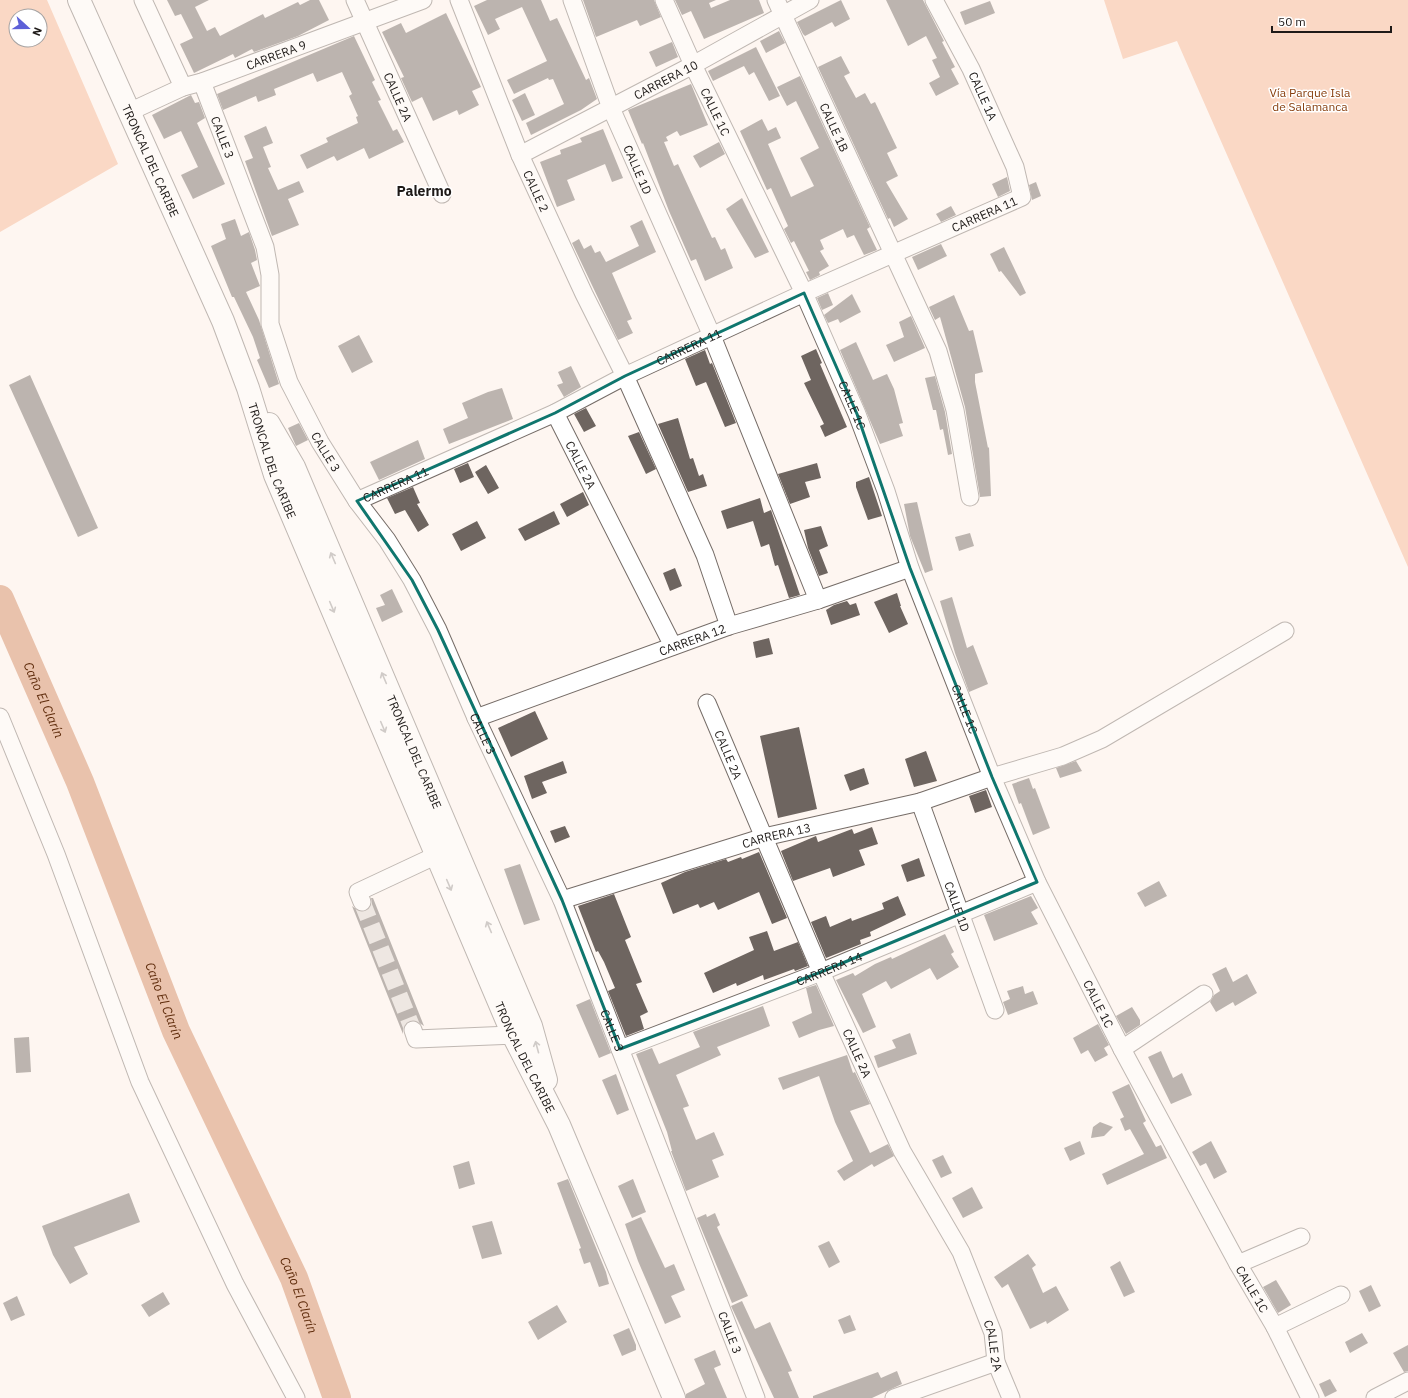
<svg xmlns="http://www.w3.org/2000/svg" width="1408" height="1398" viewBox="0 0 1408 1398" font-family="'IBM Plex Sans',sans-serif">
  <rect width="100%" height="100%" fill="#fef6f1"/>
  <path fill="#f6b390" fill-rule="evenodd" d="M0 0H47L118 164 0 232ZM16 16H40V40H16Z
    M1104 0H1408V567L1177 41 1123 59Z"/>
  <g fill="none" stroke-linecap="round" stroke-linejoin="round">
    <path stroke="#d08359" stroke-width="28" id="s1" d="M0 599 80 782 176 1031 294 1278 337 1398"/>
  </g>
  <path fill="#6e6560" d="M167 0H209L195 7 207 31 215 27 220 36 263 14 265 18 298 2 300 5 310 0H319L329 20 298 36 254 52 252 49 235 58 233 54 194 73 180 44 193 38 181 14 175 16Z
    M487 0H541L550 21 557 18 586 80 589 78 597 99 581 110 531 135 526 123 564 104 553 79 549 80 548 78 514 94 507 80 547 61 522 7 495 19 500 29 488 35 474 6Z
    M583 0H654L661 17 640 26 637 20 596 37Z
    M675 0H716L709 3 711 8 730 0H759L764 13 704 39 691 11 682 15Z
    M841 0 850 19 835 27 832 22 805 36 803 34 797 22Z
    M886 0H923L944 41 942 42 955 67 951 69 959 84 936 96 929 83 940 77 932 60 937 58 926 36 908 46Z
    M990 1 995 13 965 25 960 12Z
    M446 13 481 87 472 91 479 105 459 115 457 110 433 121 422 97 412 102 401 78 404 77 382 32 401 23 406 33Z
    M779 31 785 43 766 53 760 41Z
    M354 36 375 80 372 82 381 100 378 101 393 131 397 129 404 142 369 159 364 148 337 161 334 156 307 169 300 155 328 142 326 138 358 123 356 117 358 116 349 96 352 94 342 72 317 82 313 73 274 89 276 95 258 102 256 96 223 110 217 94Z
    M672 42 678 57 656 67 649 52Z
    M756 47 780 96 769 101 754 72 749 75 744 66 713 81 708 71Z
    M841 56 850 73 844 76 856 98 865 93 871 104 875 102 897 148 887 153 898 176 886 182 908 219 894 227 890 218 888 219 818 67Z
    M800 76 870 227 867 229 877 250 864 255 854 235 847 238 843 229 820 240 824 249 820 251 829 266 819 272 820 275 810 280 806 272 809 271 794 241 791 243 784 229 788 226 771 188 767 190 740 131 762 119 768 131 776 127 781 138 768 144 791 197 814 186 800 158 819 148 796 101 787 106 777 87Z
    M691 84 708 125 680 136 677 131 666 137 668 141 664 142 674 166 678 164 712 238 715 237 721 250 725 248 733 268 705 281 696 259 691 261 669 211 643 143 642 144 628 110Z
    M525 93 535 115 522 121 512 100Z
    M191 95 195 103 199 102 205 118 197 123 225 184 193 199 181 175 198 167 181 131 164 139 152 115Z
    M266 126 273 143 263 147 271 167 268 168 278 190 299 181 304 192 288 199 299 225 272 236 245 161 253 158 244 136Z
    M603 129 623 178 612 182 605 164 567 180 575 200 557 207 540 162 561 154 560 150 582 142 580 138Z
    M719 142 725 154 700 168 693 156Z
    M1007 177 1010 191 998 197 992 184Z
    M1036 182 1041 196 1032 200 1029 185Z
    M742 198 769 252 755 258 726 209Z
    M951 206 956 215 941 222 936 214Z
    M235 219 241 236 249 232 255 250 257 260 251 263 260 286 246 292 259 320 279 384 269 388 257 360 260 358 253 337 234 297H232L211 246 226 239 221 224Z
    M642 220 656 252 612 273 632 319 627 321 633 333 618 340 572 243 579 239 584 249 591 245 595 253 600 251 606 262 639 246 630 226Z
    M941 244 947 256 918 270 912 257Z
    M1004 247 1026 293 1020 296 1001 271 999 272 990 254Z
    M828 293 833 305 822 310 817 298Z
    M852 294 861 312 840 323 838 319 828 323 824 315Z
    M954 295 969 331 973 330 983 372 975 374V382L988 448 989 447 991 496 980 497 965 407 940 317 935 320 929 307Z
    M911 316 925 348 894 362 886 345 904 337 899 322Z
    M359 335 373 362 352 373 338 346Z
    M856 342 873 380 887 374 894 389 903 423 899 424 903 436 880 444 840 350Z
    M816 349 822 363 820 364 847 427 825 437 820 426 824 424 804 383 811 380 801 356Z
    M705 350 710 364 712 363 736 423 725 427 706 382 696 386 685 359Z
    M571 366 581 387 564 397 557 385 563 383 558 372Z
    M30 375 98 528 78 537 9 385Z
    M935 376 945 412 952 454 948 455 943 429 940 430 936 410H933L925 378Z
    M502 388 513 419 449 444 443 429 468 418 462 403 488 392Z
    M586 408 596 426 584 432 574 414Z
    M678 418 690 459 693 458 699 476 703 474 707 486 688 492 658 424Z
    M299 423 308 440 296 446 288 428Z
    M639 432 656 469 646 474 628 436Z
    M418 440 425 459 379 480 370 462Z
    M468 463 474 477 460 483 454 469Z
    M817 463 821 478 805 482 810 497 790 504 778 474Z
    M486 465 499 488 488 494 475 472Z
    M869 477 882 516 868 520 856 487V482Z
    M413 487 420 503 417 504 429 525 418 532 405 510 395 514 387 498Z
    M583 492 589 505 567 517 560 504Z
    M760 498 764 513 771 510 800 595 789 598 778 565 775 566 769 544 761 547 753 521 727 529 721 511Z
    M917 502 933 570 925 573 910 536 904 504Z
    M554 511 560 524 525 541 518 529Z
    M477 521 486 538 461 551 452 534Z
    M821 526 828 546 819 550 828 573 819 576 808 548 804 530Z
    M970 533 974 546 959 551 955 537Z
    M675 568 682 586 670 591 663 573Z
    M392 589 403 612 382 622 376 608 385 605 380 595Z
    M897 593 901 606H900L908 624 889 633 874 602Z
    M952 597 967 648 973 645 988 684 969 692 955 653 940 601Z
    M847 601 850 605 856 603 860 615 831 625 826 610 834 605Z
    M769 638 773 654 756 658 753 642Z
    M535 711 548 739 511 757 498 728Z
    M799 727 817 809 778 818 760 736Z
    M926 751 937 781 914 787 905 759Z
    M563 761 567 773 542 782 547 793 532 799 524 776Z
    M1076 761 1082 771 1060 778 1056 768Z
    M864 768 869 784 850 791 844 775Z
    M1029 778 1033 789 1035 788 1050 828 1033 835 1021 803 1019 804 1012 784Z
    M986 790 992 807 975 813 969 796Z
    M565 826 570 837 555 843 550 831Z
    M872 827 878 844 859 850 865 865 833 877 830 868 793 881 781 851 816 836 818 842 852 829 854 834Z
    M759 852 787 918 772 924 759 892 718 910 714 902 700 908 698 904 673 914 661 883 685 872 726 859 728 862 741 857 742 859Z
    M919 858 925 876 907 882 901 865Z
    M520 864 540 920 524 925 504 869Z
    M1159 881 1167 896 1145 907 1137 893Z
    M614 894 631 937 625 940 642 982 636 984 648 1012 640 1016 644 1029 626 1036 608 991 615 988 604 962 598 951 596 952 578 906Z
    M898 896 906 915 870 932 871 936 860 940 861 944 826 958 811 922 826 916 830 927 851 918 852 921 884 909 882 903Z
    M1031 896 1038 908 1031 912 1038 924 994 941 984 915Z
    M371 898H373L424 1026 415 1020 409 1021 403 1028V1034L352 906 360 912 366 911 372 904Z
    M767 931 774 951 798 942 808 966 795 971 794 969 764 980 763 975 737 986 736 983 713 993 704 973 754 950 749 937Z
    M945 934 954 952 951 954 959 967 937 980 930 968 891 989 886 981 862 994 876 1027 863 1033 836 980 853 973 855 976 875 964 891 957 892 959Z
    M1226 967 1233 982 1247 974 1257 993 1235 1006 1233 1002 1216 1012 1210 1002 1214 995 1220 991 1212 974Z
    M816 985 834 1026 819 1030 799 1038 792 1022 812 1013 806 988Z
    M1023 986 1025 994 1033 991 1038 1004 1008 1015 1003 1002 1010 999 1007 991Z
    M590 999 611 1053 599 1058 576 1005Z
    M763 1006 770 1026 717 1047 721 1055 676 1075 689 1106 683 1108 696 1140 714 1132 724 1155 712 1160 719 1177 686 1191 671 1151H672L667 1132 636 1054 652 1048 659 1064 700 1047 693 1032Z
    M1132 1007 1140 1020V1025L1126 1034 1116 1016Z
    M1098 1024 1109 1045 1104 1048 1108 1055 1095 1062 1088 1050 1081 1054 1073 1038Z
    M910 1033 917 1054 878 1068 874 1056 896 1048 892 1040Z
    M29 1037 31 1072 16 1073 14 1038Z
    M1161 1051 1173 1078 1182 1073 1192 1095 1171 1104 1148 1057Z
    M847 1055 853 1073 855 1072 870 1104 850 1111 870 1153 888 1144 894 1156 874 1167 872 1164 844 1181 837 1171 853 1161 835 1122 819 1076 783 1090 778 1078Z
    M616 1074 629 1110 617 1115 602 1080Z
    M1129 1084 1146 1121 1143 1123 1156 1147 1161 1145 1167 1158 1107 1185 1102 1174 1144 1154 1130 1129 1125 1131 1120 1119 1124 1117 1112 1092Z
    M1100 1122 1113 1127 1104 1136 1091 1138 1093 1127Z
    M1080 1141 1085 1154 1070 1161 1064 1148Z
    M1211 1141 1227 1172 1214 1179 1206 1163 1200 1166 1192 1152Z
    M943 1155 952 1173 941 1178 932 1160Z
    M469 1161 475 1184 459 1189 453 1166Z
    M568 1179 606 1272 609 1284 599 1287 590 1262 584 1264 579 1249 581 1248 557 1183Z
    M633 1179 646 1212 632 1218 618 1186Z
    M972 1187 983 1208 963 1218 952 1198Z
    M129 1193 140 1222 74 1247 88 1274 70 1284 53 1255 42 1226Z
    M715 1213 720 1225 717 1227 748 1296 732 1303 697 1218 706 1214 707 1217Z
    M641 1217 665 1268 674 1264 685 1290 671 1296 681 1317 665 1324 638 1261 625 1224Z
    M492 1221 502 1254 482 1259 472 1226Z
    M829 1241 840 1262 829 1268 818 1246Z
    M1028 1254 1036 1265 1032 1268 1043 1293 1056 1286 1069 1310 1047 1324 1046 1321 1030 1329 1008 1284 1002 1288 994 1277Z
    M1120 1261 1135 1292 1124 1297 1110 1267Z
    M1276 1280 1291 1305 1278 1313 1263 1287Z
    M1371 1285 1381 1306 1369 1312 1359 1291Z
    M163 1292 170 1304 149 1317 141 1305Z
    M17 1296 25 1315 11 1321 3 1303Z
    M742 1301 755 1329 770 1322 792 1371 788 1372 799 1398H774L731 1306Z
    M557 1305 567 1322 538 1340 528 1322Z
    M850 1315 856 1330 844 1334 838 1320Z
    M629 1328 636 1345V1350L622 1356 613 1335Z
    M1362 1333 1368 1343 1350 1353 1345 1342Z
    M1408 1345V1371L1404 1372 1393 1353Z
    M715 1350 721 1365 714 1368 727 1398H686V1394L705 1384 694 1359Z
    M897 1371 902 1384 872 1398H813V1396L878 1372 881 1378Z
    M1330 1379 1337 1391 1325 1397 1319 1384Z"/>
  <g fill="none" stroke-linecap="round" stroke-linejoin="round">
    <path stroke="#dcd5d0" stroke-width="17" stroke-dasharray="17 8" stroke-linecap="butt" d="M362 902 413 1030"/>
    <g stroke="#756c67" stroke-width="19">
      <g id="minor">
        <path d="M143 0 183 87"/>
        <path id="s2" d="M355 0 442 194"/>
        <path id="s3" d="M459 0 520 155 584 294 625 376 705 555 729 626"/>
        <path id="s4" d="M572 0 611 108 712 336 818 600"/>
        <path id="s5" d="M664 0 693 65 804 293 857 414 886 491 910 568 992 777 1037 882 1122 1049 1238 1264 1275 1327 1310 1398"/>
        <path id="s6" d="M776 0 938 351 955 410 970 497"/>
        <path id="s7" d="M202 82 265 247 270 275V324L289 382 320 442 357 501 387 540 412 580 438 630 476 718 562 900 756 1398"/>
        <path id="s8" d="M129 112 183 87 202 82 423 0"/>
        <path id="s9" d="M520 155 693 65 810 0"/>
        <path id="s10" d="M555 413 673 646"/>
        <path id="s11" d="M357 501 555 413 625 376 804 293 1022 197 1015 167 971 69 934 0"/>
        <path id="s12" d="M707 703 821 972 902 1151 961 1252 993 1333 996 1362 1011 1398"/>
        <path d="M0 717 56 854 140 1082 235 1284 296 1398"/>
        <path id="s13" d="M476 718 729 626 818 600 910 568"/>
        <path id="s14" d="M920 802 995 1010"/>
        <path id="s15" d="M562 900 764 837 920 802 992 777 1063 756 1102 739 1285 631"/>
        <path d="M362 902 358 892 437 855"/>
        <path d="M413 1030 416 1039 513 1035"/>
        <path id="s16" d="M620 1049 821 972 1037 882"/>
        <path d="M1122 1049 1204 994"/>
        <path d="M1238 1264 1301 1237"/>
        <path d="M1275 1327 1341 1295"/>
        <path d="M894 1398 996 1362"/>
        <path d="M1375 1398 1408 1381"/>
      </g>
    </g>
    <g stroke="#756c67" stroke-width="24">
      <g id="highway">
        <path id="s17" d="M79 0 223 321 248 388 275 475 513 1035 559 1125 674 1398"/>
        <path id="s18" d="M269 424 294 467 531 1026 546 1080"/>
      </g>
    </g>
    <use href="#minor" stroke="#fff" stroke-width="17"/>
    <use href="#highway" stroke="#fff" stroke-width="22"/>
  </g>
  <defs><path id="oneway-shaft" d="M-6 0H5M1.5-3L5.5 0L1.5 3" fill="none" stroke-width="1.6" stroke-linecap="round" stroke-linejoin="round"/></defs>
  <g stroke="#9a9897">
    <use href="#oneway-shaft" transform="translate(333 558) rotate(-113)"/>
    <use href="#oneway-shaft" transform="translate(332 607) rotate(67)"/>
    <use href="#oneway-shaft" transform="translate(384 678) rotate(-113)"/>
    <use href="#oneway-shaft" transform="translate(383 727) rotate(67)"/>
    <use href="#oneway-shaft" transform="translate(449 885) rotate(67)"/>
    <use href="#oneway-shaft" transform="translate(489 927) rotate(-113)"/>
    <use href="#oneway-shaft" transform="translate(537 1047) rotate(-105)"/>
  </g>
  <path d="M0 0H1408V1398H0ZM804 293 857 414 910 568 992 777 1037 882 821 972 620 1049 562 900 438 630 412 580 357 501 555 413 625 376Z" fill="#fef6f1" fill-opacity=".55" fill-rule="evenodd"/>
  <path fill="none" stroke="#0f766e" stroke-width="3" stroke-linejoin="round" d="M804 293 857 414 910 568 992 777 1037 882 821 972 620 1049 562 900 438 630 412 580 357 501 555 413 625 376Z"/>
  <g text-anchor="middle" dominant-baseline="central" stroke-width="3" stroke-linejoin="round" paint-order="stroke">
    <g font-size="12" fill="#1e1a18" stroke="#fff">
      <text stroke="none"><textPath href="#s8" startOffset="158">CARRERA 9</textPath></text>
      <text stroke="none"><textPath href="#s9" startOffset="164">CARRERA 10</textPath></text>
      <text transform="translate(983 96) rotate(66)">CALLE 1A</text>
      <text stroke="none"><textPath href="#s2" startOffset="106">CALLE 2A</textPath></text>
      <text stroke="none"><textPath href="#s5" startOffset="123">CALLE 1C</textPath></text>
      <text stroke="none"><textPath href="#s6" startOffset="140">CALLE 1B</textPath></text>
      <text stroke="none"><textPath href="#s7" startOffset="59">CALLE 3</textPath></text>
      <text stroke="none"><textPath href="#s17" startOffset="176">TRONCAL DEL CARIBE</textPath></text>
      <text stroke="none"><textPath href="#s4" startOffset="182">CALLE 1D</textPath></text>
      <text stroke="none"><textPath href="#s3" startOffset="206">CALLE 2</textPath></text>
      <text stroke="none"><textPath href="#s11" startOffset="690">CARRERA 11</textPath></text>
      <text stroke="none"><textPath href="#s11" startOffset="366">CARRERA 11</textPath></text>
      <text stroke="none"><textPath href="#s5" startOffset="447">CALLE 1C</textPath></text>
      <text stroke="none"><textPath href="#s7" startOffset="394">CALLE 3</textPath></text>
      <text stroke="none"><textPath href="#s17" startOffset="500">TRONCAL DEL CARIBE</textPath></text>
      <text stroke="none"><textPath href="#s10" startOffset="58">CALLE 2A</textPath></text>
      <text stroke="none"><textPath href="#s11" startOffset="42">CARRERA 11</textPath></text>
      <text stroke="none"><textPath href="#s13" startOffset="230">CARRERA 12</textPath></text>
      <text stroke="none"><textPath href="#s5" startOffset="771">CALLE 1C</textPath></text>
      <text stroke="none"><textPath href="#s7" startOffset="718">CALLE 3</textPath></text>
      <text stroke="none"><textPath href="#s18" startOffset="359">TRONCAL DEL CARIBE</textPath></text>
      <text stroke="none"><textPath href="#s12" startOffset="56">CALLE 2A</textPath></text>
      <text stroke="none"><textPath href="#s15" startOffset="224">CARRERA 13</textPath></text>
      <text stroke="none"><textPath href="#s14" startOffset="111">CALLE 1D</textPath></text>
      <text stroke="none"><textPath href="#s16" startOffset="224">CARRERA 14</textPath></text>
      <text stroke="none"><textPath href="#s5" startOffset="1095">CALLE 1C</textPath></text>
      <text stroke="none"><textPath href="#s7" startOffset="1042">CALLE 3</textPath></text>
      <text stroke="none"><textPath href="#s12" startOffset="381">CALLE 2A</textPath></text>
      <text stroke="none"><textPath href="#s17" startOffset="1148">TRONCAL DEL CARIBE</textPath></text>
      <text stroke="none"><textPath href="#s5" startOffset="1419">CALLE 1C</textPath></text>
      <text stroke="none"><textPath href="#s7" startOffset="1366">CALLE 3</textPath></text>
      <text stroke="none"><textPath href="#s12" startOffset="705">CALLE 2A</textPath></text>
    </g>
    <g font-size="12" fill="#884010" stroke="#fff">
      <text x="1310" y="92">Vía Parque Isla<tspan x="1310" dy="14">de Salamanca</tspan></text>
    </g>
    <g font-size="13" font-style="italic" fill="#602d0d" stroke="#fff">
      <text stroke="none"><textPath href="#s1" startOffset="110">Caño El Clarín</textPath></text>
      <text stroke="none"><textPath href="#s1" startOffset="434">Caño El Clarín</textPath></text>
      <text stroke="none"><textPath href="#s1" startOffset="758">Caño El Clarín</textPath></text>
    </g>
    <g font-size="14" font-weight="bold" fill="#1e1a18" stroke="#fff">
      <text x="424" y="191">Palermo</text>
    </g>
  </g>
  <g transform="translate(28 28) rotate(111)"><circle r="19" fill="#ffffff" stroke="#a5a3a3"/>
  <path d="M0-3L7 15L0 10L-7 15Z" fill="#5d60d8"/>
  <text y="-6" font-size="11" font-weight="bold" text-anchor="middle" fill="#1e1a18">N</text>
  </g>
  <path d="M1272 26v6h119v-6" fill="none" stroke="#1e1a18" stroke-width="2"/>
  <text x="1278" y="26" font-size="12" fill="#1e1a18" stroke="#ffffff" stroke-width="3" paint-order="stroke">50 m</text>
</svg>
